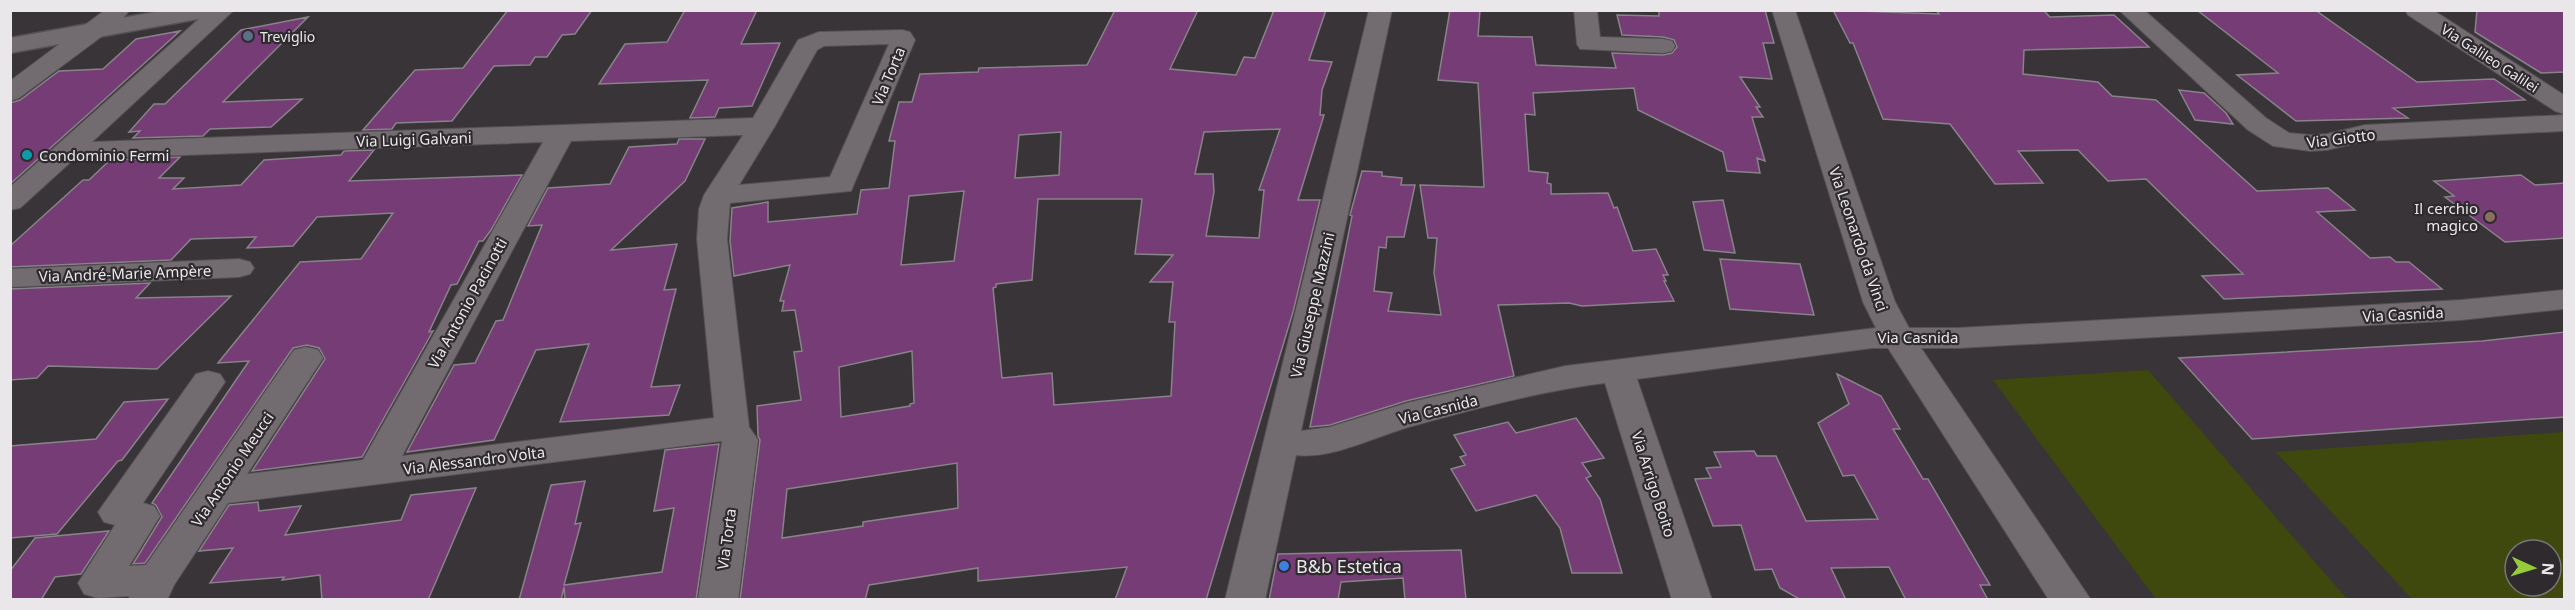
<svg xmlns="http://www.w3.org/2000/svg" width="2575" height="610" viewBox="0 0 2575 610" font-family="'Noto Sans',sans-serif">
  <rect width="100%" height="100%" fill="#383438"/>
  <path fill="#40490d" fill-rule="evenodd" d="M2148 370 2347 599H2156L1993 380Z
    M2564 432V599H2412L2276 452ZM2515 550H2551V586H2515Z"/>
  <path fill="#753c76" stroke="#888388" stroke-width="1.5" fill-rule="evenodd" d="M508 10H592L575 34 562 35 547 57H535L530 65 494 66 452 121 396 123 392 129 363 130 415 70 463 68Z
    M685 10H757L741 44 780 43 752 106 719 108 715 117 690 118 708 80 599 84 625 44 667 42Z
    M1115 10H1198L1170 69 1236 75 1244 57 1255 58 1274 10H1326L1309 60 1332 62 1322 90 1320 115H1324L1298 200H1320L1293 312 1206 600H1115L1127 567 978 581V568L869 585 865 600H740L760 440 758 436 757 406 801 400 794 352 802 351 795 310 782 311 784 301H780L790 265 734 276 730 241 732 208 768 202V222L857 214 861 190 889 188 895 141H889L899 102H912L920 74 978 72 979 68 1087 65ZM1280 129 1259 190H1264L1259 238 1206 236 1214 192 1213 174H1195L1204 132ZM1061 132 1059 175 1015 178 1019 135ZM964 191 954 261 901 265 909 196ZM1038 199H1142L1135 254 1173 255 1150 282H1173L1169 322H1175L1171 396 1054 405 1052 373 1002 378 993 288 996 287V284L1032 280ZM912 351 914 403 910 404V406L841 417 839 367ZM957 463 958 508 863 522V526L782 538 787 489Z
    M1450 10H1480L1478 36 1532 37 1536 65 1616 68 1612 53 1663 55 1672 53 1677 47 1674 40 1663 37 1622 35 1617 15 1659 16V10H1765L1774 43H1763L1772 79 1740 77 1760 107H1756L1763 117H1752L1765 161 1757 158 1760 173 1727 171 1723 152 1638 110 1634 88 1533 93 1535 115 1525 114 1529 171 1548 173 1547 183 1551 184V194L1608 193 1614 208 1617 207 1633 251 1656 249 1668 275H1663L1666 281H1664L1674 301 1582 306 1569 303 1498 305 1514 376 1406 401 1330 425 1310 427 1352 216 1350 215 1362 171 1382 172V176L1402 178 1401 185H1415L1404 237H1387L1386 248 1379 247 1374 291 1392 293 1388 311 1441 315 1434 273 1437 238H1428L1420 185 1484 187 1478 83 1438 80Z
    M1833 10 1939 14 1936 10H2043L2050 17 2114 15 2149 47 2024 50 2023 74 2098 82 2112 96 2156 100 2257 191 2328 188 2355 210 2317 212 2370 258 2390 257 2396 262H2409L2442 289 2224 299 2202 276 2243 274 2146 179 2108 181 2078 150 2018 151 2043 183 1995 184 1950 124 1883 119 1853 43H1850Z
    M2197 10H2315L2417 82 2494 79 2525 100 2393 108 2408 118 2296 121 2237 75 2278 73Z
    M2477 10H2565V72L2541 73 2475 32Z
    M308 17 223 102 302 99 271 127 210 129 203 136 133 138 140 131 129 132 154 104H165L241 30Z
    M180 31 94 109 10 184V103L20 100 59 71 103 69 136 39Z
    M2179 90 2204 93 2226 113 2233 124 2195 120Z
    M679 139H705L685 181 611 250 677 244 664 290 676 289 651 387 680 385 669 415 560 422 589 344 536 350 494 440 407 452 454 365 475 363 496 321 503 320 542 225 528 226 548 188 610 184 629 147 677 144Z
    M374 150 349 181 522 175 491 230 483 241H479L457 284 451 285 429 332 433 331 362 457 252 471 325 359 319 348 307 345 293 348 145 563 133 564 162 517 156 505 152 503 249 361 218 363 300 262 361 259 393 213 317 217 293 246 247 248 256 237 191 239 171 260 10 267V246L83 180H89L110 160 180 157 159 178H184L173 189 241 185 264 160 341 155 344 151Z
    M2521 175 2535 185 2565 183V238L2505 242 2445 197 2454 196 2434 181Z
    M1723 200 1735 253 1704 250 1693 202Z
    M1720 259 1800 264 1814 315 1730 309Z
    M150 283 136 298 231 296 157 369 48 366 37 378 10 380V289Z
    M2565 332V417L2252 439 2179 358 2482 341Z
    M1837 374 1881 396 1900 429H1893L1923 479H1928L1990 585H1980L1988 600H1906L1889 567 1831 568 1846 600H1801L1780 588 1772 569 1755 570 1741 525 1713 526 1695 479 1711 478 1706 468 1721 467 1714 452 1754 451 1757 456H1776L1806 521 1878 519 1854 475 1843 476 1818 423 1849 404Z
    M168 399 122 460 118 461 57 534 10 538V446L96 439 124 402Z
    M1576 418 1604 458 1582 463 1591 476 1586 478 1600 499 1622 573H1572L1560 528 1536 495 1476 511 1451 469 1465 465 1460 457 1466 455 1454 435 1508 422 1516 433Z
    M719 444 696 600H565L564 587 561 600H519L551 485 585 481 575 524 581 523 564 585 662 572 674 508 654 511 665 450Z
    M476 488 428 600H322L320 575 282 580 284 577 210 583 233 548 199 551 229 505 258 502 259 511 301 506 285 535 401 520 411 495Z
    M109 531 81 574 55 577 41 600H10V571L35 538Z
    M1461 550 1466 600H1405L1403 578 1341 582 1338 600H1269L1278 554Z"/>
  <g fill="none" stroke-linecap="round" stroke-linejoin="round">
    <g stroke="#555054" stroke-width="2">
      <path id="minor" d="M105 10H130L117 25 19 98 10 101V81Z
        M209 10H234L92 142 753 118 798 40 819 32 902 30 910 32 915 40 851 191 730 203 727 239 749 427 758 440 738 600H698L722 441 228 503 174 585 167 600H129V596L98 598 84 594 78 583 115 525 104 522 98 512 196 374 208 371 220 374 225 382 143 503 154 506 160 516 129 566 146 565 294 350 306 347 318 350 323 358 247 474 363 460 543 142 74 159 20 208 10 210V187ZM889 44 830 177 739 185 775 126 817 50 824 46ZM743 135 704 195 699 209 697 239 714 418 402 456 571 141Z
        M1369 10H1392L1301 431 1330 427 1407 403 1565 366 1876 328 1863 302 1772 10H1795L1895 302 1909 328H1958L2461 300 2564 290V309L2461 320 1958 348H1921L2091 600H2049L1888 348H1872L1637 379 1712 600H1672L1605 383C1541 391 1478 408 1416 425 1380 434 1333 460 1296 455L1265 600H1225Z
        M1574 10H1597L1600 37 1663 39 1672 41 1675 46 1672 51 1663 53 1580 49 1577 44Z
        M2119 10H2144L2266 118 2289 133 2310 135 2327 134 2365 125 2564 115V131L2365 141 2327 150 2310 151 2273 146 2248 130Z
        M2405 10H2433L2564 95V114L2555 111 2408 15Z
        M239 259 250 262 254 268 250 274 239 277 10 287V269Z"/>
    </g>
    <g stroke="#555054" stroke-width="3">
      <path id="secondary" d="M166 10H221L218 15 209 17 10 53V38Z"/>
    </g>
    <use href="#minor" fill="#726c71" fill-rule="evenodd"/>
    <use href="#secondary" fill="#726c71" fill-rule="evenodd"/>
  </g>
  <circle fill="#5c6f8a" stroke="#2e2a2e" stroke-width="2" cx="248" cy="36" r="6"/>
  <circle fill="#0f9aa8" stroke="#2e2a2e" stroke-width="2" cx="27" cy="155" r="6"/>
  <circle fill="#8d6e63" stroke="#2e2a2e" stroke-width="2" cx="2490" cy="217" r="6"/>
  <circle fill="#3f7fe0" stroke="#2e2a2e" stroke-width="2" cx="1284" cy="566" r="6"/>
  <g text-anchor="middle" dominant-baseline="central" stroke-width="4.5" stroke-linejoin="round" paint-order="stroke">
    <g font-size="14" fill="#eae7ea" stroke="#2e2a2e" text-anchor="start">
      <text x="260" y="36">Treviglio</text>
    </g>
    <g font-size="14" fill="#eae7ea" stroke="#2e2a2e">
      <text transform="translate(2490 58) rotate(33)">Via Galileo Galilei</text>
    </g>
    <g font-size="15" fill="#eae7ea" stroke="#2e2a2e">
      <text transform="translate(888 76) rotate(-67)">Via Torta</text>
      <text transform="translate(2341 138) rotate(-7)">Via Giotto</text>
      <text transform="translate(414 139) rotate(-2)">Via Luigi Galvani</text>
      <text transform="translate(1859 239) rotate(71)">Via Leonardo da Vinci</text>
      <text transform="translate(125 273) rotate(-2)">Via André-Marie Ampère</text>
      <text transform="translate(467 303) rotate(-61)">Via Antonio Pacinotti</text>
      <text transform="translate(1312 305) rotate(-77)">Via Giuseppe Mazzini</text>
      <text transform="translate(2403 314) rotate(-3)">Via Casnida</text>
      <text x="1918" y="337">Via Casnida</text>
      <text transform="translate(1438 409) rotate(-14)">Via Casnida</text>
      <text transform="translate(474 460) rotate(-7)">Via Alessandro Volta</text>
      <text transform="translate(232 469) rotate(-56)">Via Antonio Meucci</text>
      <text transform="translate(1654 484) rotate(72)">Via Arrigo Boito</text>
      <text transform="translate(726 539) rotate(-82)">Via Torta</text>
    </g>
    <g font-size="15" fill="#eae7ea" stroke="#2e2a2e" text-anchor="start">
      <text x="39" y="155">Condominio Fermi</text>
      <text x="2478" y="208" text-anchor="end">Il cerchio<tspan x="2478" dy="17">magico</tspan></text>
    </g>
    <g font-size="18" fill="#eae7ea" stroke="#2e2a2e" text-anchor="start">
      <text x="1296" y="566">B&amp;b Estetica</text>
    </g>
  </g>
  <rect width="2575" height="610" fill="none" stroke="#eae7ea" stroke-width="24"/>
  <g transform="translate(2533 568) rotate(94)"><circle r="28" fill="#2e2a2e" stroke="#797679" stroke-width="1.5"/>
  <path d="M0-4.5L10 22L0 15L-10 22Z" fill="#96cc3a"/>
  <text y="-9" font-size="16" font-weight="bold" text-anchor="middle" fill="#eae7ea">N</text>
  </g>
</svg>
